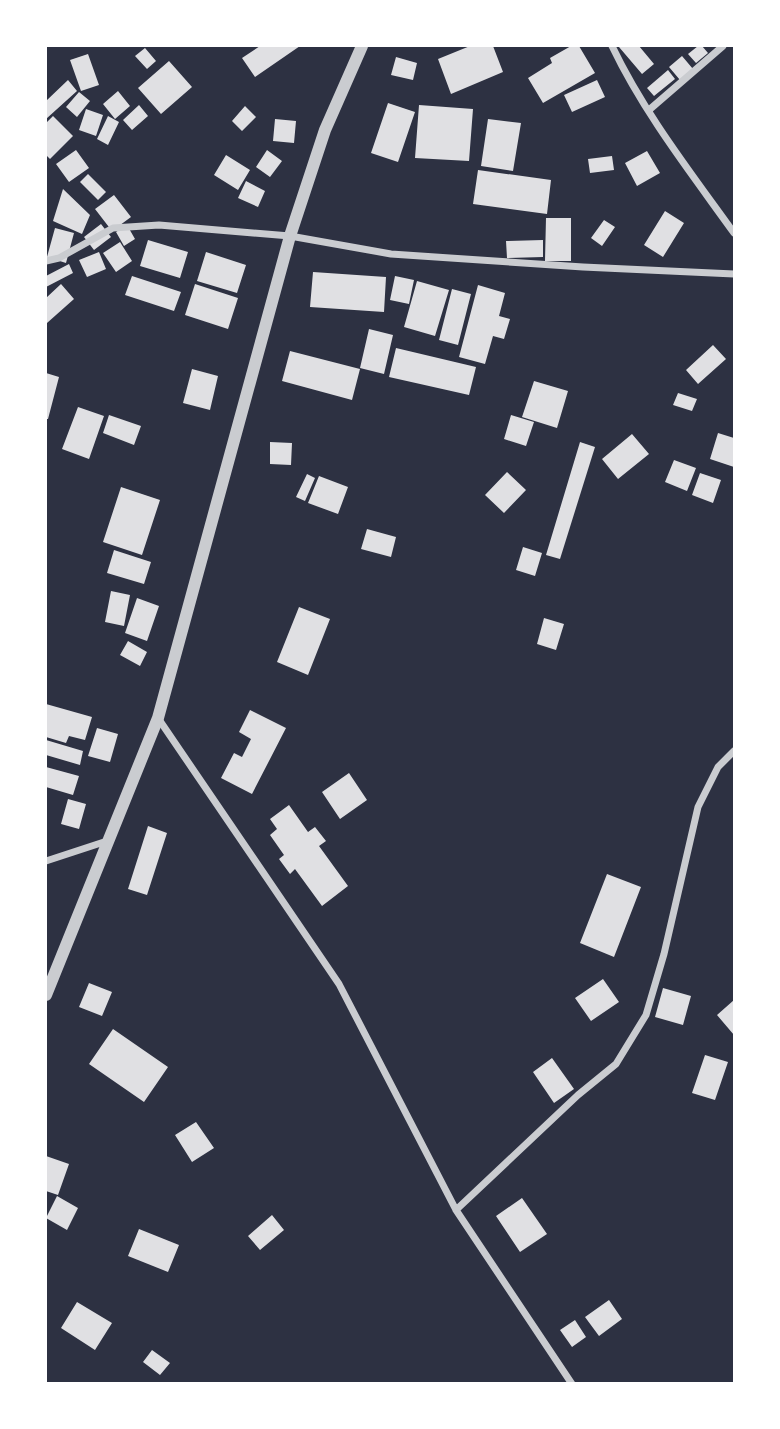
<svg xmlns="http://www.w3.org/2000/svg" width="780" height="1429" viewBox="0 0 780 1429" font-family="Raleway,sans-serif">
  <rect width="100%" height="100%" fill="#2d3142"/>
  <path fill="#e0e0e3" d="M260 46H300L255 77 242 58Z
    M470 46H493L503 72 451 94 438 59Z
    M571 46H579L595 73 543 103 528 78 552 63 550 58Z
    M621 46H639L654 64 642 74 619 47Z
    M698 46H702L708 53 696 63 688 54Z
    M145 48 156 61 147 69 135 56Z
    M88 54 99 85 81 91 70 60Z
    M682 56 693 69 680 80 669 67Z
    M396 57 417 63 413 80 391 75Z
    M169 61 192 87 161 114 138 88Z
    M668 70 675 79 654 96 647 88Z
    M68 80 77 91 46 119V101Z
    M597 80 605 97 572 112 564 95Z
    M118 91 130 106 115 119 103 104Z
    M79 92 90 101 77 117 66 107Z
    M388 103 415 112 398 162 371 153Z
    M139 105 148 116 132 130 123 120Z
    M419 105 473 109 469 161 415 158Z
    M245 106 256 117 242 131 232 121Z
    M86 109 103 115 96 136 79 130Z
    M53 116 73 136 50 159 46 155V123Z
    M108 116 119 122 108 145 97 139Z
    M275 119 296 121 294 143 273 141Z
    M488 119 521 123 513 171 481 166Z
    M76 150 89 168 69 182 56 164Z
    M267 150 282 161 270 177 256 167Z
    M647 151 660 173 637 186 625 163Z
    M226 155 250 170 238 190 214 175Z
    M612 156 614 170 590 173 588 159Z
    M478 170 551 180 547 214 473 204Z
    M88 174 106 192 98 200 80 182Z
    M246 181 265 191 258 207 238 198Z
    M63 189 90 215 82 234 53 221Z
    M114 195 131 217 112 231 95 209Z
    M665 211 684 223 663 257 644 245Z
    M546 218H571V261H545Z
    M604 220 615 227 602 246 591 238Z
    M101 224 111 237 94 250 84 237Z
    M127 225 135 239 124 246 116 232Z
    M55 228 74 233 66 263 47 257Z
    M148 240 188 252 180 278 140 266Z
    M543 240V257L507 258 506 241Z
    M120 242 132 261 116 272 103 253Z
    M99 252 106 269 87 277 79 260Z
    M206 252 246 265 237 293 197 281Z
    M69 264 73 273 46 287V276Z
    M313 272 386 277 384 312 310 307Z
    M132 276 181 292 174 311 125 295Z
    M395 276 414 280 409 304 390 300Z
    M417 281 449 290 435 336 404 327Z
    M61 284 74 299 47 323 46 298Z
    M195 284 238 298 228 329 185 315Z
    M478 285 505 293 499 316 510 319 504 339 493 336 485 364 459 357Z
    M452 289 471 294 458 345 439 340Z
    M369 329 393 335 384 374 360 368Z
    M713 345 726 359 698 384 686 370Z
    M396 348 476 367 469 395 389 377Z
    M290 351 360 369 352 400 282 381Z
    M192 369 218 376 210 410 183 403Z
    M46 373 59 377 48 419H46Z
    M534 381 568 391 557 428 522 417Z
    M678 393 697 399 692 411 673 405Z
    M78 407 104 416 89 459 62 449Z
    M109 415 141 426 134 445 103 433Z
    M511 415 534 422 526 446 504 439Z
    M718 433 734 438V467L710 459Z
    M632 434 649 454 618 479 602 459Z
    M270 442 292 443 291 465 270 464Z
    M580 442 595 447 560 559 546 555Z
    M674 460 696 468 687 491 665 482Z
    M507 472 526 490 504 513 485 495Z
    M700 473 721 480 713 503 692 495Z
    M307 474 315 478 305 501 296 497Z
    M319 476 348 487 338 514 308 503Z
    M121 487 160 500 142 555 103 542Z
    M367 529 396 537 391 557 361 549Z
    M523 547 542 553 535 576 516 570Z
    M114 550 151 562 144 584 107 573Z
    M111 591 130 595 124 626 105 622Z
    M137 598 159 606 147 641 125 633Z
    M299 607 330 619 308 675 277 662Z
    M544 618 564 624 556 650 537 644Z
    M128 641 147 652 140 666 120 655Z
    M46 704 92 717 85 740 69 736 66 743 46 737Z
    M250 710 286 728 252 794 221 778 234 753 242 757 251 739 239 732Z
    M97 728 118 734 110 762 88 756Z
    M46 740 83 751 80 765 46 755Z
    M46 767 79 776 73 795 46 787Z
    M349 773 367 800 340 819 322 792Z
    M68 799 86 804 79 829 61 824Z
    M289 805 308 832 315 827 326 841 319 846 348 886 322 906 295 869 290 874 279 859 284 855 270 835 277 829 270 819Z
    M148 826 167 833 147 895 128 889Z
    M607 874 641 887 614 957 580 943Z
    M603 979 619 1002 591 1021 575 998Z
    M89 983 112 992 102 1016 79 1007Z
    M663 988 691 996 683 1025 655 1017Z
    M734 1000V1035L717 1015Z
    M113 1029 168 1067 144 1102 89 1064Z
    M705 1055 728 1062 715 1100 692 1093Z
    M552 1058 574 1089 554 1103 533 1072Z
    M196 1122 214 1148 192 1162 175 1135Z
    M46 1156 69 1164 58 1195 46 1191Z
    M57 1196 78 1208 67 1230 46 1218Z
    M522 1198 547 1234 520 1252 496 1216Z
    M272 1215 284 1230 260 1250 248 1236Z
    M139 1229 179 1245 168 1272 128 1256Z
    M609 1300 622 1319 599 1336 585 1317Z
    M77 1302 112 1323 95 1350 61 1328Z
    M575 1320 586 1337 572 1347 560 1330Z
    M152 1350 170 1363 160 1375 143 1362Z"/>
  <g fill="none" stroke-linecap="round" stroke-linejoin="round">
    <path stroke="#caccd0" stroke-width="7" d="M612 46C644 113 691 173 734 233
      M649 110 723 46
      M46 261 59 258 113 228 159 225 290 236 391 254 583 267 734 274
      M158 718 339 984 456 1210 572 1384
      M46 861 107 841
      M456 1210 578 1095 616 1064 646 1015 664 954 698 807 718 767 734 751"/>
    <path stroke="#caccd0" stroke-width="12" d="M46 995 158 718 290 236 325 130 362 46"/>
  </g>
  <rect width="780" height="1429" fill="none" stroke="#ffffff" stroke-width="94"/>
</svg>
